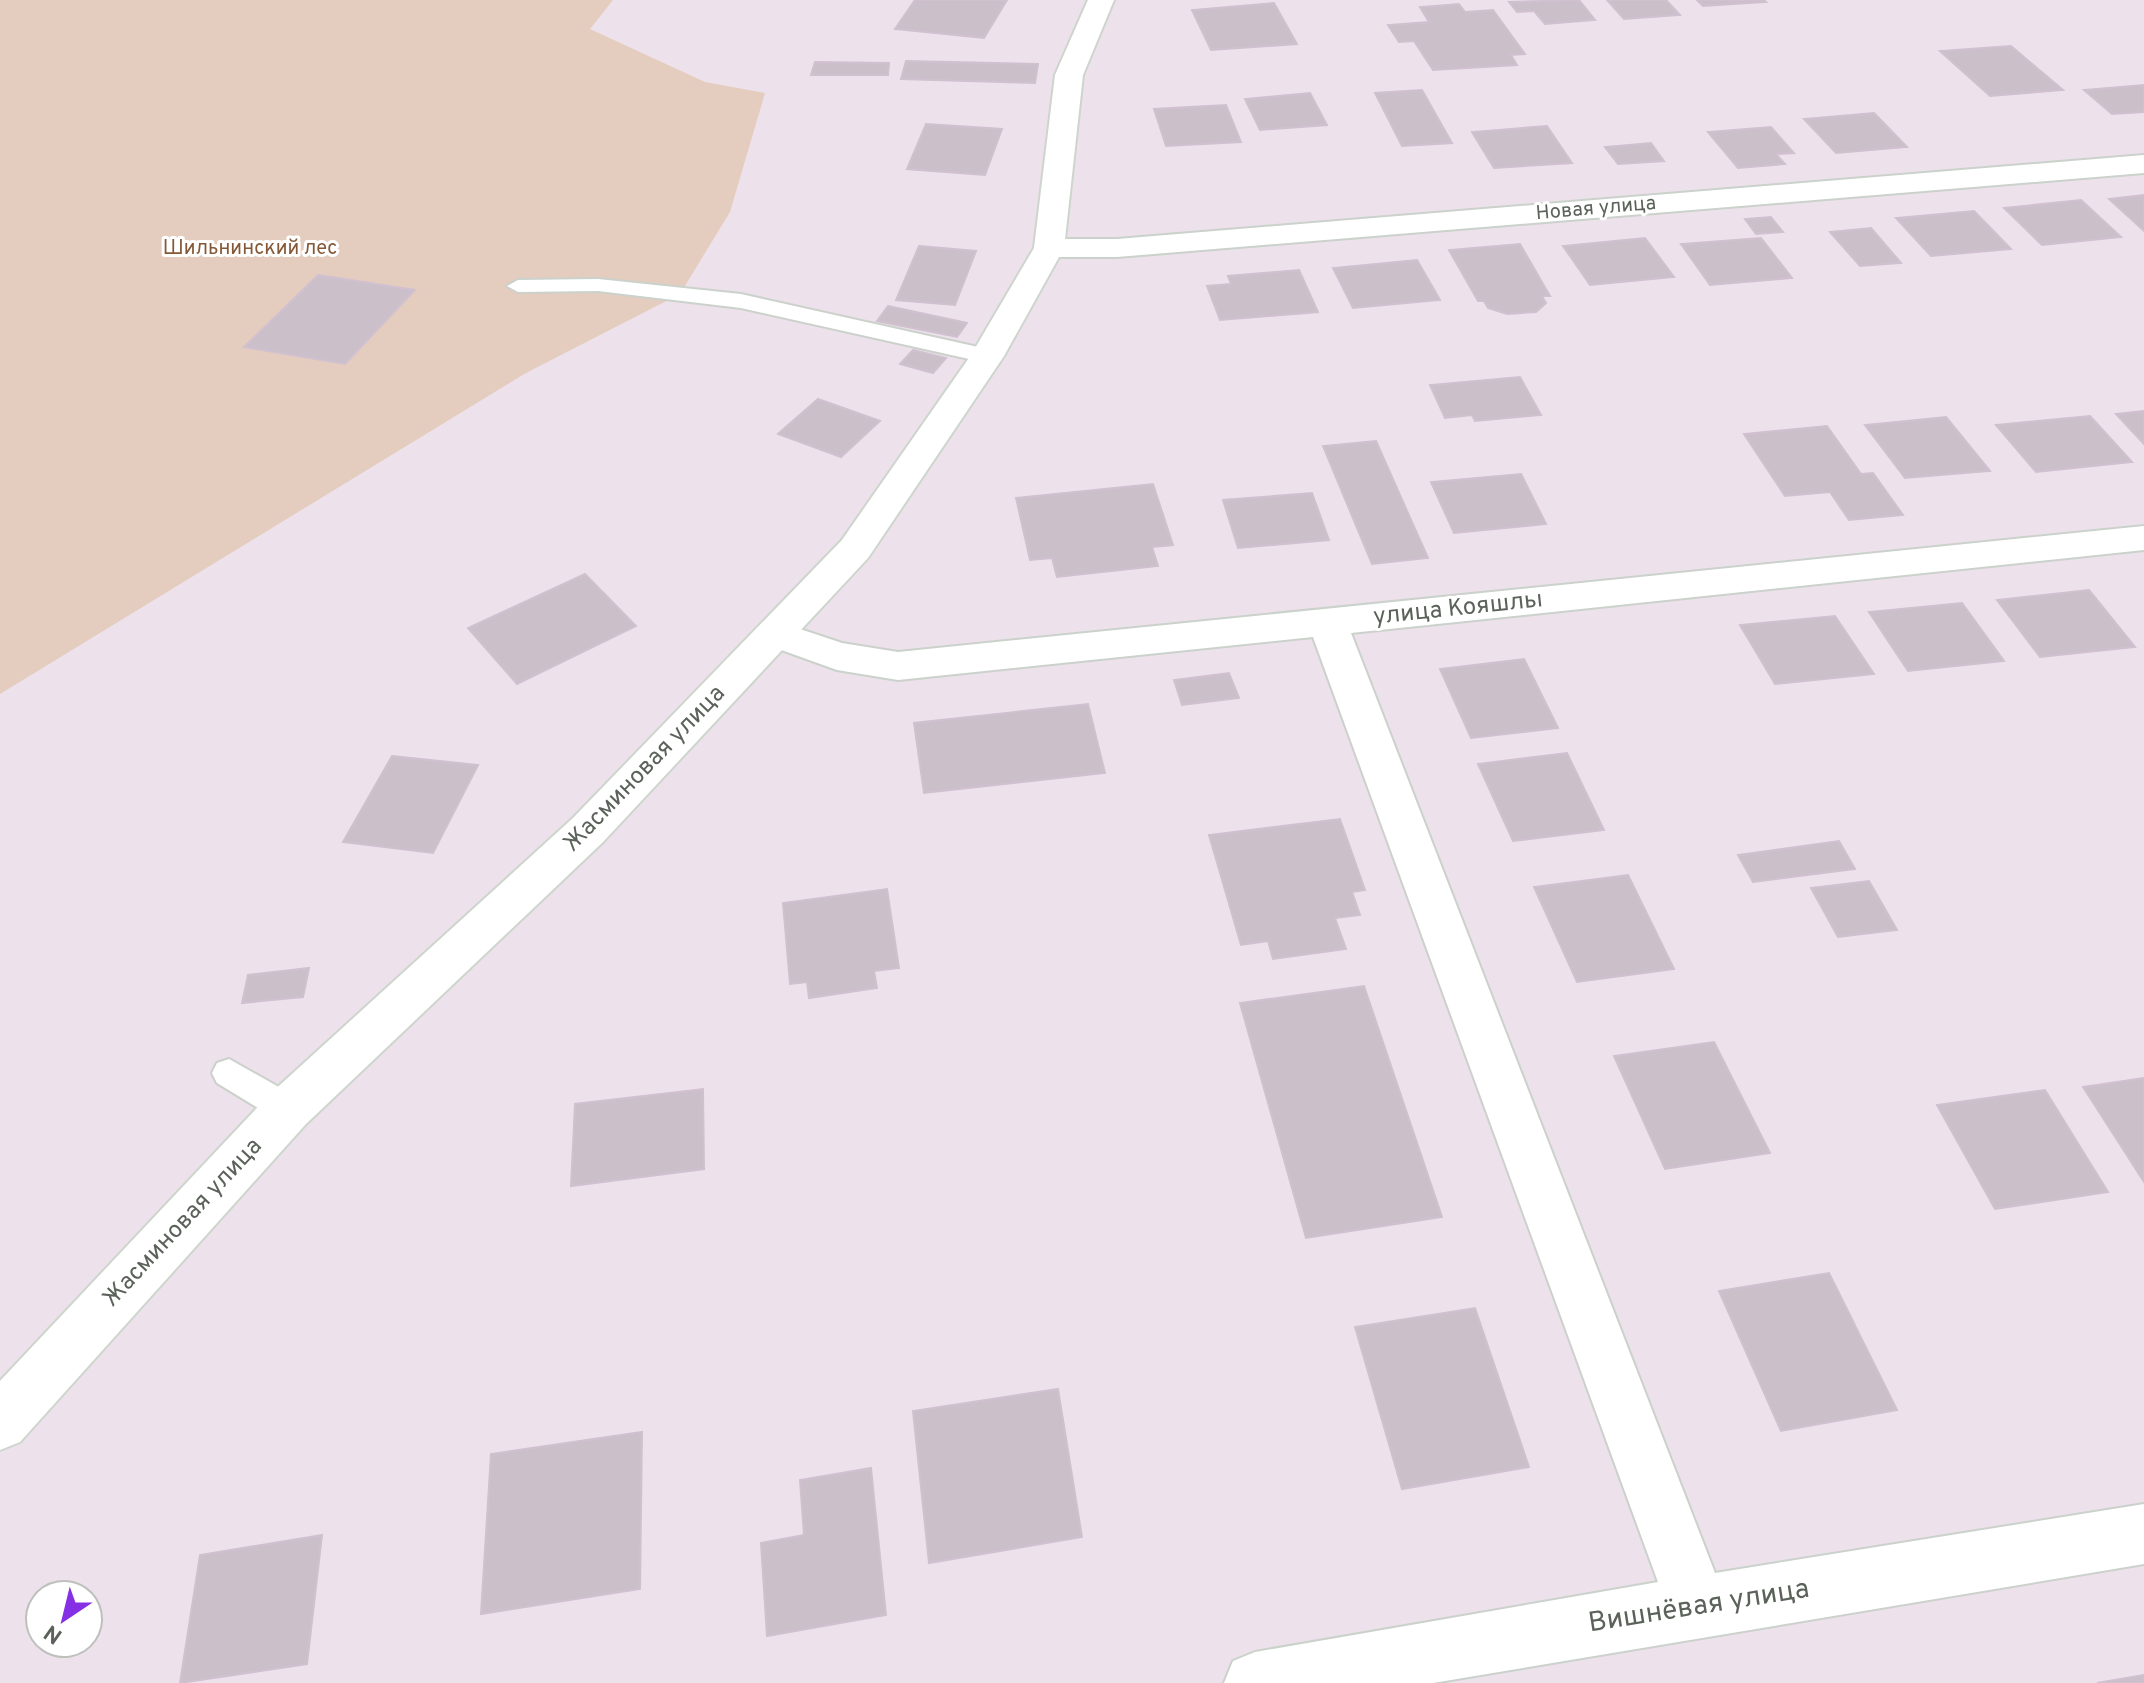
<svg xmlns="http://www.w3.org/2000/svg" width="2144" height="1683" viewBox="0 0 2144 1683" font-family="Overpass,sans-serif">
  <rect width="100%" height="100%" fill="#ede2eb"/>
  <path fill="#e4cdbf" d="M0 0H613L590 29 705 82 765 93 730 212 680 294 526 373 0 694Z"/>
  <path fill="#cbc0ca" stroke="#d1c0d0" stroke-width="2" d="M915 0H1007L984 38 895 29Z
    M1579 0 1595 20 1545 24 1534 11 1517 12 1509 2Z
    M1607 0H1666L1680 15 1624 19Z
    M1697 0H1764L1766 2 1703 6Z
    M1274 3 1297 44 1211 50 1192 10Z
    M1459 4 1465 12 1493 10 1525 54 1511 55 1517 65 1433 70 1414 41 1399 42 1388 25 1429 22 1420 7Z
    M2011 46 2063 90 1990 96 1940 51Z
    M906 61 1038 64 1035 83 901 79Z
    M815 62 889 63 888 75H811Z
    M2144 85V112L2112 114 2084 90Z
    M1422 90 1452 143 1402 146 1375 93Z
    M1310 93 1327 125 1260 130 1245 99Z
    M1226 105 1241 142 1166 146 1154 109Z
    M1874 113 1907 147 1836 153 1804 119Z
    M926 124 1002 129 985 175 907 169Z
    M1547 126 1572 163 1494 168 1472 132Z
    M1771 127 1794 153 1776 154 1785 164 1738 168 1708 132Z
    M1651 143 1664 161 1618 164 1605 147Z
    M2144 195V231L2109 199Z
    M2081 200 2121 237 2042 245 2004 208Z
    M1974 211 2011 249 1931 256 1896 218Z
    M1771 217 1783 232 1756 234 1745 219Z
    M1871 228 1901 263 1860 266 1830 232Z
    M1645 238 1674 277 1590 285 1563 246Z
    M1761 238 1792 278 1710 285 1681 244Z
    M1520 244 1550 296H1542L1546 303 1536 312 1507 314 1488 308 1484 301H1478L1449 250Z
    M919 246 976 251 955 305 896 300Z
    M1417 260 1440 300 1353 308 1333 268Z
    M1299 270 1318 312 1220 320 1207 286 1231 284 1228 276Z
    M318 275 415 290 345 364 244 347Z
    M888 306 967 323 957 337 877 321Z
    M913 350 946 358 933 373 900 364Z
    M1520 377 1541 415 1475 421 1472 415 1445 418 1430 385Z
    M818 399 880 421 841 457 778 434Z
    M2144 411V444L2116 414Z
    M2090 416 2132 462 2036 472 1996 425Z
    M1946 417 1990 471 1905 478 1865 425Z
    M1827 426 1861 474 1873 473 1903 515 1849 520 1830 492 1785 496 1744 434Z
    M1376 441 1428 558 1372 564 1323 446Z
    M1521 474 1546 524 1454 533 1431 482Z
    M1153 484 1173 545 1152 547 1158 566 1057 577 1052 558 1030 560 1016 498Z
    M1312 493 1329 540 1238 548 1223 500Z
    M585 574 636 626 517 684 468 628Z
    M2089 590 2135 647 2040 657 1997 600Z
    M1962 603 2004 661 1908 671 1869 612Z
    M1835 616 1874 674 1775 684 1740 625Z
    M1524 659 1558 728 1471 738 1440 669Z
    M1229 673 1239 698 1182 705 1174 680Z
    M1088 704 1105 773 924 793 914 723Z
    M1567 753 1604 830 1513 841 1478 764Z
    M392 756 478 765 433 853 343 842Z
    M1340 819 1365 890 1352 892 1360 915 1335 918 1346 949 1273 959 1268 941 1241 945 1209 835Z
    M1839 841 1855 869 1753 882 1738 855Z
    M1628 875 1674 969 1577 982 1534 887Z
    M1869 881 1897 930 1838 937 1811 888Z
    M887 889 899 968 874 971 877 988 809 998 807 982 790 984 783 903Z
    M309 968 303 997 242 1003 248 975Z
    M1364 986 1442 1217 1306 1238 1240 1003Z
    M1714 1042 1770 1153 1665 1169 1614 1056Z
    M2144 1078V1182L2083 1087Z
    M703 1089 704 1169 571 1186 575 1104Z
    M2045 1090 2108 1192 1995 1209 1937 1105Z
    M1829 1273 1897 1410 1781 1431 1719 1291Z
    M1475 1308 1529 1467 1402 1489 1355 1327Z
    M1058 1389 1082 1537 929 1563 913 1411Z
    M642 1432 640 1589 481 1614 491 1454Z
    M871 1468 886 1615 767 1636 761 1543 804 1535 800 1480Z
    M322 1535 307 1664 180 1683 200 1555Z
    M2144 1675V1683H2097Z"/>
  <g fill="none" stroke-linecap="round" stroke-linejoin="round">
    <g stroke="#cbd1cb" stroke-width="4">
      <path id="lane" d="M598 279 741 294 987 349 995 351 998 356 995 361 987 363 741 308 598 291 518 292 507 286 518 280Z
        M229 1059 300 1099 305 1109 300 1119 288 1124 276 1119 217 1083 212 1073 217 1063Z"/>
    </g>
    <g stroke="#cbd1cb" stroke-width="4">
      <path id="street" d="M2144 155V173L1117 257H1049L1038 255 1034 248 1038 241 1049 239H1117Z
        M2144 526V550L1351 633 1715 1573 2144 1504V1564L1433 1683H1224L1233 1661 1255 1652 1658 1582 1313 637 898 680 837 670 762 643 756 634 762 625 776 621 842 643 898 652Z"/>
    </g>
    <g stroke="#cdd5cd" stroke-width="4">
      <path id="secondary" d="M1088 0H1114L1083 75 1064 248 1004 356 868 558 603 842 306 1124 20 1442 0 1450V1381L270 1094 573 818 842 540 971 355 1034 248 1055 75Z"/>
    </g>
    <use href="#lane" fill="#fff" fill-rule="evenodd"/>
    <use href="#street" fill="#fff" fill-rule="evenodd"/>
    <use href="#secondary" fill="#fff" fill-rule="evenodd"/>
  </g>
  <g text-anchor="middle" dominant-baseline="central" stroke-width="6" stroke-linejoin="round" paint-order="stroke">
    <g font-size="20" fill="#5b625a" stroke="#fff">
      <text transform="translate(1596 209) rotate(-5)">Новая улица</text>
    </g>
    <g font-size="20" fill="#855937" stroke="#fff">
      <text x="250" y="249">Шильнинский лес</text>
    </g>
    <g font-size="24" fill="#5b625a" stroke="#fff">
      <text transform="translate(1458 609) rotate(-6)">улица Кояшлы</text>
      <text transform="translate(645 769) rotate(-46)">Жасминовая улица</text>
      <text transform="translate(183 1223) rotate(-47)">Жасминовая улица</text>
    </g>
    <g font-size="28" fill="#5b625a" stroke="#fff">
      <text transform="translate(1699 1607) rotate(-9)">Вишнёвая улица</text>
    </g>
  </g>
  <g transform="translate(64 1619) rotate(215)"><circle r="38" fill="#ffffff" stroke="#bdc0bd" stroke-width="2"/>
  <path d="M0-6L14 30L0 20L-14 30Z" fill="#8630e5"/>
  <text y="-12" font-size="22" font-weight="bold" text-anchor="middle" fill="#5b625a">N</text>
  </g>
</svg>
